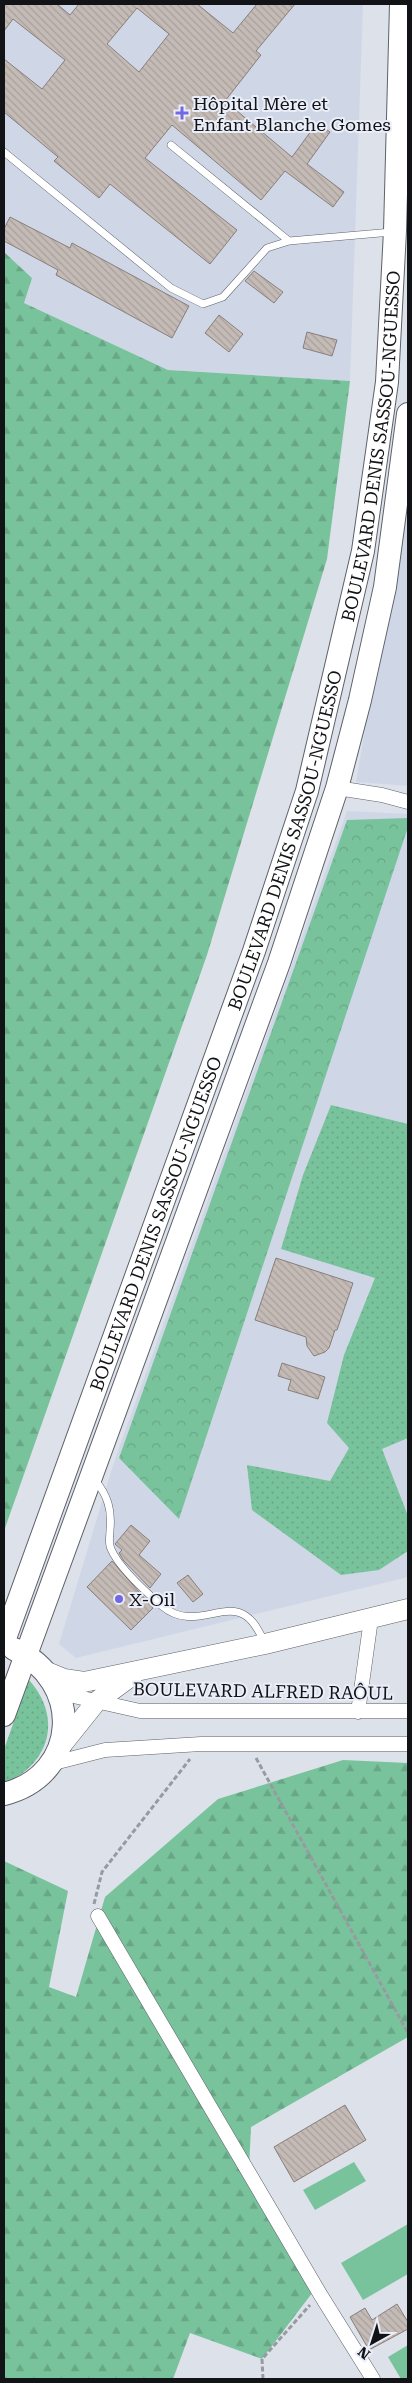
<svg xmlns="http://www.w3.org/2000/svg" width="412" height="2383" viewBox="0 0 412 2383" font-family="'Roboto Serif',serif">
  <defs>
    <pattern id="grass-dots" width="8" height="8" patternUnits="userSpaceOnUse" patternTransform="scale(1.25)"><rect width="8" height="8" fill="#79c39c"/><path d="M2 2h.1M6 6h.1" fill="none" stroke="#68a786" stroke-width="1.8" stroke-linecap="round"/></pattern>
    <pattern id="forest-firs" width="22" height="20" patternUnits="userSpaceOnUse" patternTransform="scale(1.25)"><rect width="22" height="20" fill="#79c39c"/><path d="M5 1l3.5 6h-7zM16 11l3.5 6h-7z" fill="#68a786"/></pattern>
    <pattern id="park-crowns" width="20" height="18" patternUnits="userSpaceOnUse" patternTransform="scale(1.25)"><rect width="20" height="18" fill="#79c39c"/><path d="M2 6a3 3 0 1 1 6 0M12 15a3 3 0 1 1 6 0" fill="none" stroke="#68a786"/></pattern>
    <pattern id="building-back-hatch" width="6" height="6" patternUnits="userSpaceOnUse" patternTransform="scale(1.25)"><rect width="6" height="6" fill="#c5bbb6"/><path d="M-1 5l2 2M0 0l6 6M5-1l2 2" fill="none" stroke="#a8a09c"/></pattern>
  </defs>
  <rect width="100%" height="100%" fill="#dde1ea"/>
  <path fill="#cfd7e7" d="M4 4H363L350 381 168 370 23 303 32 278 4 252Z
    M408 479V786L356 782Z
    M347 811 408 814V1577L76 1658 59 1644 114 1462Z"/>
  <path fill="url(#grass-dots)" d="M331 1105 408 1124V1438L382 1449 408 1516V1551L379 1570 341 1575 252 1510 247 1465 330 1481 349 1448 327 1423 344 1355 375 1278 281 1249 303 1175Z
    M29 1680C63 1718 50 1764 4 1784V1749Z"/>
  <path fill="url(#forest-firs)" d="M4 252 32 278 24 303 168 370 350 381 327 559 207 955 4 1531Z
    M343 1760 408 1763V2037L251 2127 249 2168 319 2284 262 2359 190 2333 173 2379H4V1861L68 1891 49 1987 76 1997 105 1897 218 1799Z"/>
  <path fill="url(#park-crowns)" d="M408 818V827L179 1519 119 1458 347 820Z"/>
  <path fill="#79c39c" d="M354 2162 366 2181 315 2210 303 2190Z
    M408 2224V2274L363 2300 341 2263Z
    M408 2345V2379H401L388 2357Z"/>
  <path fill="url(#building-back-hatch)" stroke="#887e7a" fill-rule="evenodd" d="M4 4H57L70 15 79 4H197L233 33 257 4H295L256 51 261 55 225 101 292 157 317 123 330 132 307 164 344 192 333 207 285 171 261 200 172 125 145 158 237 230 210 264 110 184 99 198 54 161 58 157 4 112V59L42 89 65 60 13 19 4 31ZM137 8 169 34 139 72 107 44Z
    M10 217 70 248 72 243 189 306 172 338 56 275 58 270 4 241V229Z
    M254 271 283 292 274 303 245 281Z
    M219 315 243 334 229 352 205 333Z
    M307 332 337 340 332 356 303 348Z
    M276 1258 353 1283 337 1330H335L329 1348 325 1352 314 1356 307 1346 306 1337 255 1320Z
    M282 1363 325 1377 318 1399 288 1390 291 1380 278 1376Z
    M131 1525 150 1541 139 1555 161 1574 150 1588 124 1561 119 1553 122 1550 115 1544Z
    M112 1561 153 1608 131 1630 87 1587Z
    M188 1575 203 1594 193 1602 177 1583Z
    M345 2105 366 2140 294 2182 274 2147Z
    M397 2304 408 2322V2329L369 2350 350 2317 365 2308 372 2320Z"/>
  <g fill="none" stroke-linecap="round" stroke-linejoin="round">
    <g stroke="#5d6169" stroke-width="8">
      <path id="lane" d="M171 145 289 241
        M4 152 171 288 203 304 223 297 267 248 289 241 392 232
        M95 1480C108 1496 112 1510 110 1530 110 1536 108 1543 111 1549 119 1568 147 1593 162 1606 193 1632 223 1600 246 1616 255 1622 259 1632 264 1641"/>
    </g>
    <g stroke="#5d6169" stroke-width="15">
      <path id="street" d="M337 788 382 795 408 802
        M60 1693 140 1711H408
        M358 1712 371 1619
        M50 1764 105 1750 201 1744H408
        M98 1916 320 2294 373 2379"/>
    </g>
    <g stroke="#5d6169" stroke-width="21">
      <path id="secondary" d="M47 1672 64 1679 84 1682 265 1644 408 1609
        M60 1747 96 1702 134 1674"/>
    </g>
    <g stroke="#5d6169" stroke-width="24">
      <g id="primary">
        <path id="s1" d="M4 1641 254 951 307 791 363 551 387 382 395 231 401 4"/>
        <path d="M4 1715 279 963 337 788 360 700 385 587 408 414"/>
        <path d="M4 1794C80 1775 84 1681 14 1649"/>
      </g>
    </g>
    <path stroke="#979aa1" stroke-width="3" stroke-dasharray="5 2.5" stroke-linecap="butt" d="M256 1758 408 2033
      M94 1904 102 1872 190 1759
      M263 2379 262 2359 310 2305"/>
    <use href="#lane" stroke="#fff" stroke-width="7"/>
    <use href="#street" stroke="#fff" stroke-width="14"/>
    <use href="#secondary" stroke="#fff" stroke-width="20"/>
    <use href="#primary" stroke="#fff" stroke-width="22"/>
  </g>
  <g fill="#7467e2" stroke="#eaeef8" stroke-width="2">
    <path d="M179.5 105.5h5v5h5v5h-5v5h-5v-5h-5v-5h5z"/>
    <circle cx="119" cy="1599" r="5"/>
  </g>
  <g text-anchor="middle" dominant-baseline="central" stroke-width="4" stroke-linejoin="round" paint-order="stroke">
    <g font-size="18" fill="#121316" stroke="#eaeef8" text-anchor="start">
      <text x="193" y="103">Hôpital Mère et<tspan x="193" dy="21">Enfant Blanche Gomes</tspan></text>
      <text x="129" y="1599">X-Oil</text>
    </g>
    <g font-size="18" fill="#121316" stroke="#eaeef8">
      <text stroke="none"><textPath href="#s1" startOffset="1254">BOULEVARD DENIS SASSOU-NGUESSO</textPath></text>
      <text stroke="none"><textPath href="#s1" startOffset="849">BOULEVARD DENIS SASSOU-NGUESSO</textPath></text>
      <text stroke="none"><textPath href="#s1" startOffset="444">BOULEVARD DENIS SASSOU-NGUESSO</textPath></text>
      <text transform="translate(263 1691) rotate(1)">BOULEVARD ALFRED RAÔUL</text>
    </g>
  </g>
  <rect width="412" height="2383" fill="none" stroke="#121316" stroke-width="10"/>
  <g transform="translate(372 2343) rotate(219)" stroke="#eaeef8" stroke-width="4" paint-order="stroke">
  <path d="M0-4L9 19L0 12L-9 19Z" fill="#121316"/>
  <text y="-8" font-size="14" font-weight="bold" text-anchor="middle" fill="#121316">N</text>
  </g>
</svg>
